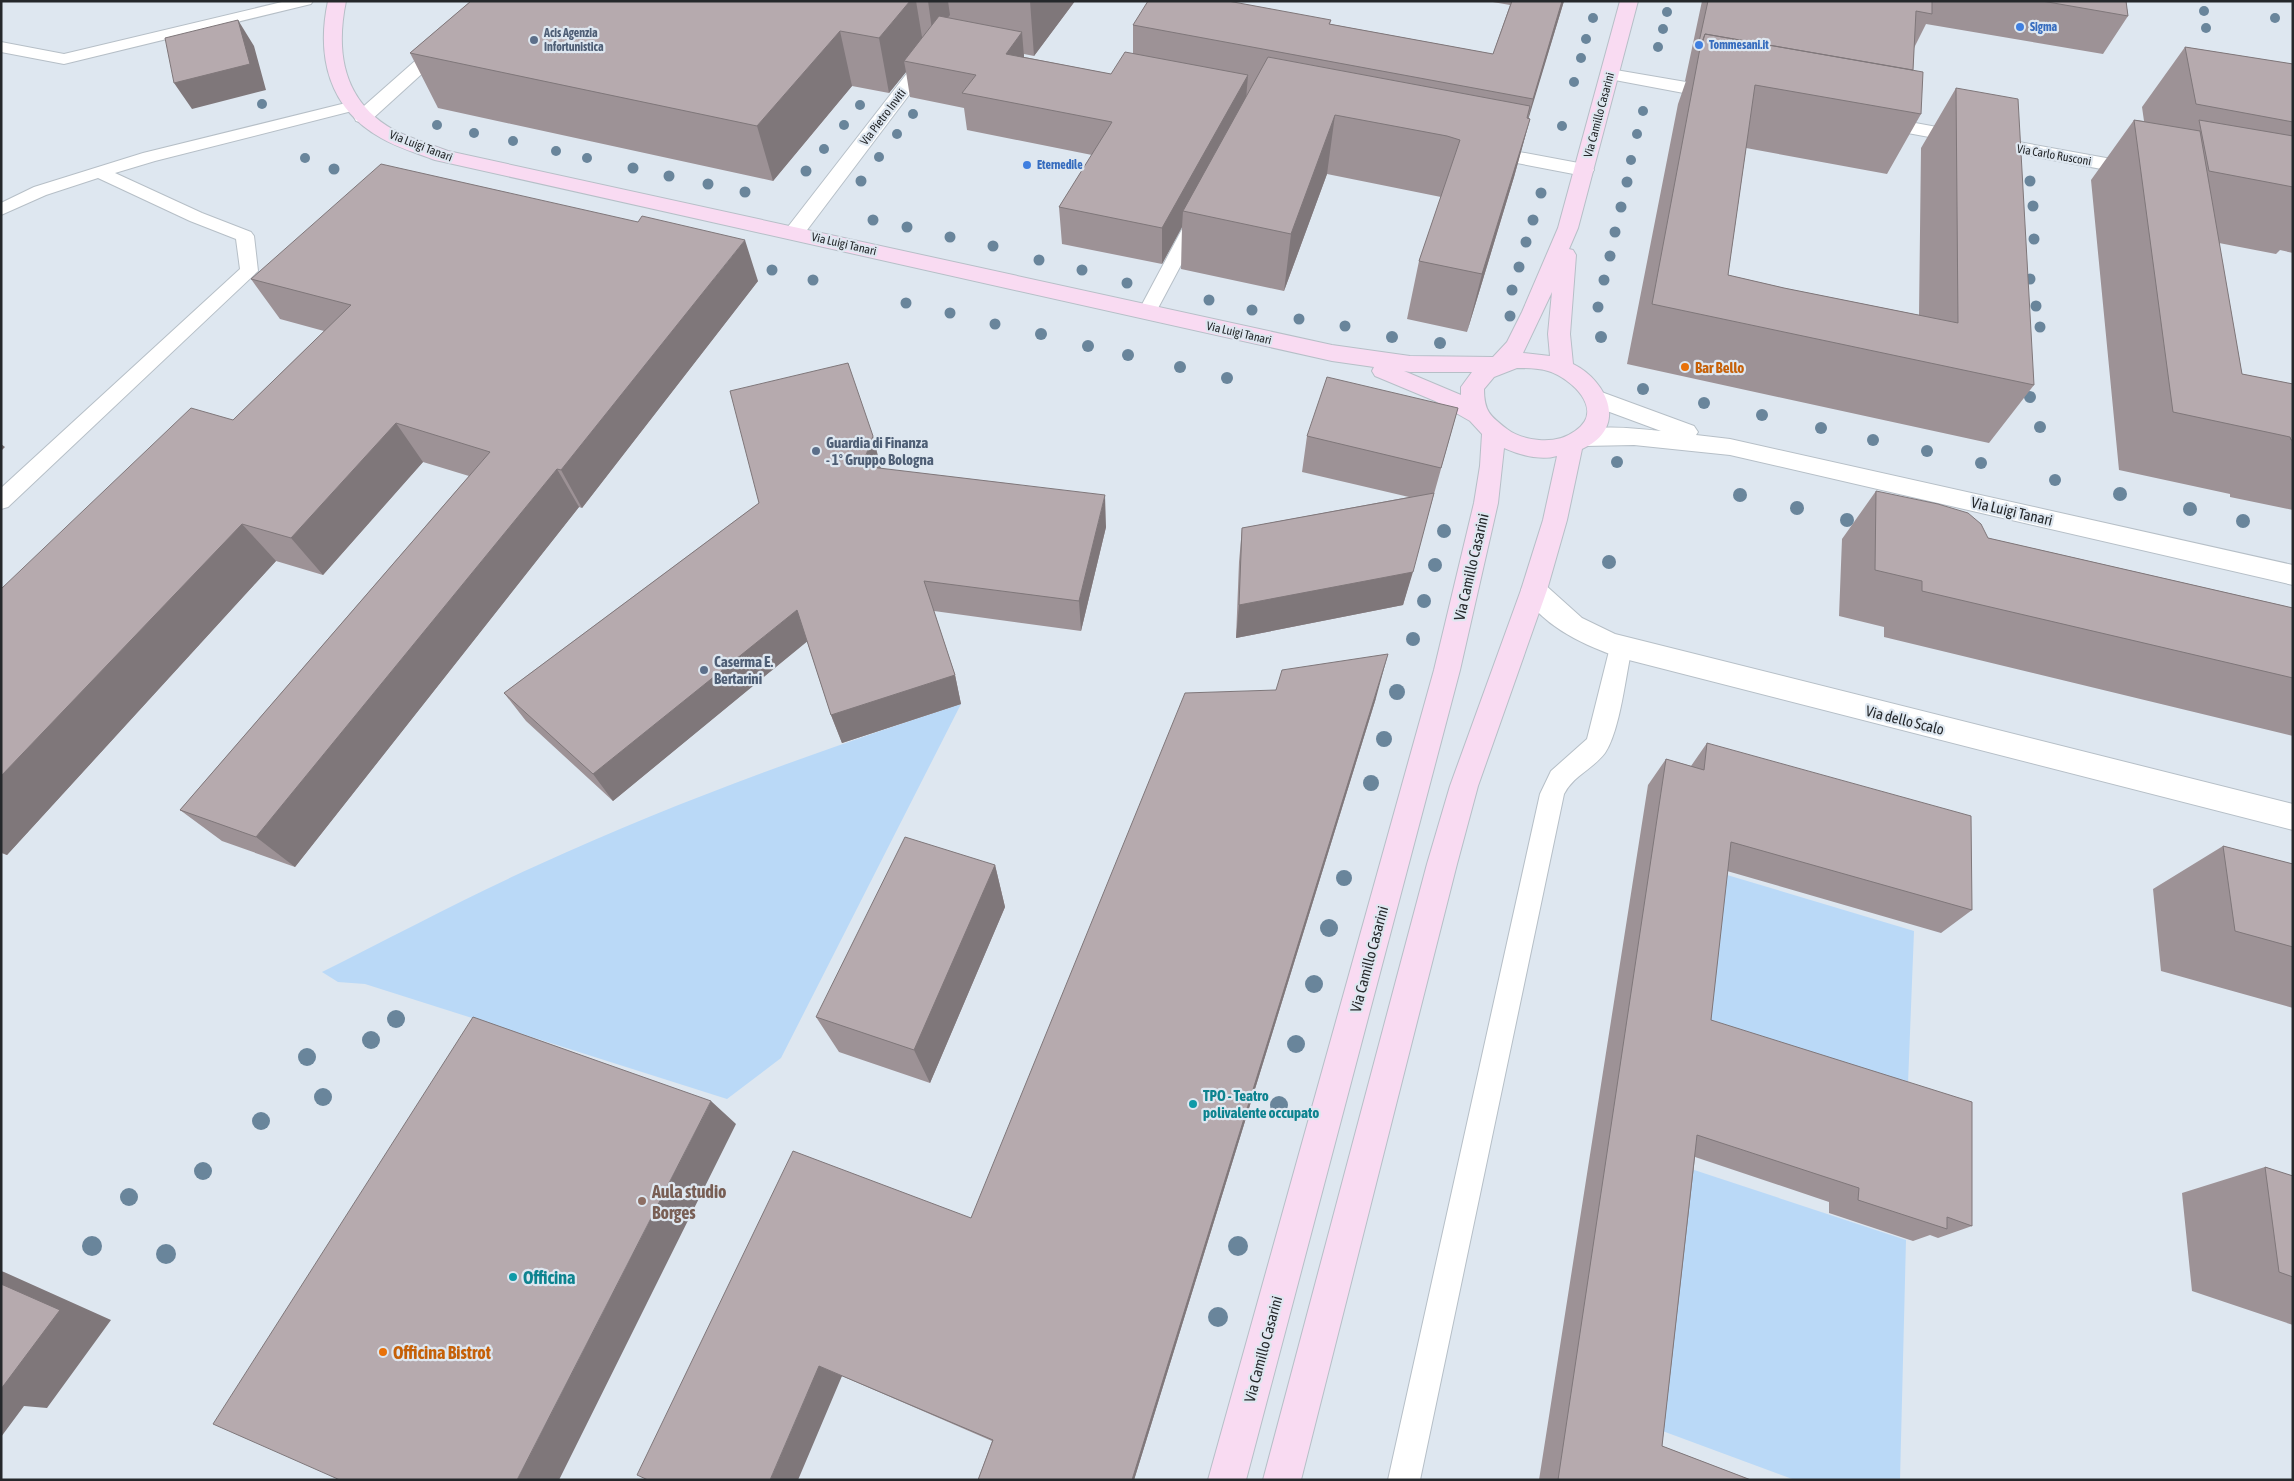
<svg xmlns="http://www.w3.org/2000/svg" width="2294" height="1481" viewBox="0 0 2294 1481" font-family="'Asap Condensed',sans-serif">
  <rect width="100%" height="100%" fill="#dee7f0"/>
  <path fill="#bad9f7" d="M961 704 781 1058 727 1099 365 984 338 982 322 972C394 936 465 898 538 865 675 802 818 751 961 704Z
    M1717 872 1914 931 1908 1084 1698 1017Z
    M1679 1165 1906 1240 1900 1480H1795L1649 1426Z"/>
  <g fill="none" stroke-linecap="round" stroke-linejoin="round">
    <g stroke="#b6bfc7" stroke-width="2">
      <path id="lane" d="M286 1H313L311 4 64 64 1 52V42L64 54Z
        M354 101 360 103 362 106 360 109 155 161 115 173 202 213 251 232 254 236 258 271 8 507 1 509V488L240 269 236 239 190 221 98 178 46 195 1 215V203L34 187 143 153Z
        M1197 213 1203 214 1206 218 1156 312 1154 316 1147 318 1140 316 1138 312 1188 218 1191 214Z
        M1621 638 1629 641 1632 647C1626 674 1620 731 1605 753 1593 769 1573 776 1564 794L1420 1480H1388L1540 794 1551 771 1587 739 1610 647 1613 641Z"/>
    </g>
    <g stroke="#b6bfc7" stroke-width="2">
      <path id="street" d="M483 1H502L370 121 363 123 356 121 354 117 356 113Z
        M963 1H980L801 238 794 239 787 238 784 233 787 228Z
        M1610 69 1721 88 1728 90 1730 94 1728 98 1721 100 1604 78 1601 74 1604 70Z
        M1877 116 2139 164 2146 166 2149 170 2146 174 2139 176 1870 126 1868 122 1870 118Z
        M1482 145 1584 164 1591 166 1594 170 1591 174 1584 176 1475 155 1472 151 1475 147Z
        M1596 390 1694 426 1698 432 1696 435 1730 439 2293 565V585L1730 455 1634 445 1584 446 1576 444 1572 438 1576 432C1602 424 1634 429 1661 431L1588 404 1585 398 1588 392Z
        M1534 580 1543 583 1582 618 1615 634 2293 804V830L1621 658C1585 646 1540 625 1521 590L1525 583Z"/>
    </g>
    <g stroke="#b6bfc7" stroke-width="2">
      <path id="secondary" d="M328 1H346C335 54 344 102 394 130 411 139 430 144 448 151L1332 345 1410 356 1493 357 1507 342 1522 312 1558 228 1620 1H1638L1578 228 1569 249 1573 250 1576 255 1570 334 1573 364C1609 382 1628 429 1582 449L1567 520 1547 590 1478 786 1457 864 1301 1480H1263L1427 864 1450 786 1521 590 1543 520 1557 456C1540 461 1520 455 1504 448L1498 503 1460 670 1246 1480H1208L1434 670 1474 503 1480 466 1482 434 1470 421 1435 401 1375 376 1372 371 1374 367 1332 361 435 160C417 153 398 148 381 138 329 109 316 57 328 1ZM1552 292 1548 334 1550 356 1523 353ZM1517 368C1527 368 1538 368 1548 371 1571 378 1606 410 1575 431 1564 439 1552 441 1539 440 1528 439 1516 436 1507 429 1490 416 1484 411 1484 389L1494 377ZM1404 371 1410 372H1472L1461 387V395Z"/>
    </g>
    <use href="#lane" fill="#fff" fill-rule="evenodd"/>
    <use href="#street" fill="#fff" fill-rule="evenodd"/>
    <use href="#secondary" fill="#f9dbf2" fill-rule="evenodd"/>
  </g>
  <g fill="#69859b">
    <circle cx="2204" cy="11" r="5"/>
    <circle cx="1667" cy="12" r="5"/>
    <circle cx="1593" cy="18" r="5"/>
    <circle cx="2275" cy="18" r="5"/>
    <circle cx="2206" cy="28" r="5"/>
    <circle cx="1663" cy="29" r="5"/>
    <circle cx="1586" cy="39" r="5"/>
    <circle cx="1658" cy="47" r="5"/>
    <circle cx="1581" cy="58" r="5"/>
    <circle cx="1574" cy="82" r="5"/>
    <circle cx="262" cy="104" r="5"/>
    <circle cx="860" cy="105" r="5"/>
    <circle cx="1643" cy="111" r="5"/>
    <circle cx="913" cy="114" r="5"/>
    <circle cx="437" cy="125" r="5"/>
    <circle cx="844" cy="125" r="5"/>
    <circle cx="1562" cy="126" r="5"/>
    <circle cx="474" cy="133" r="5"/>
    <circle cx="897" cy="134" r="5"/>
    <circle cx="1637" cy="134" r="5"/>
    <circle cx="513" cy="141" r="5"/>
    <circle cx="824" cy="149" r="5"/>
    <circle cx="556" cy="151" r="5"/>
    <circle cx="879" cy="157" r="5"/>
    <circle cx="305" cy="158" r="5"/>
    <circle cx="587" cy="158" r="5"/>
    <circle cx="1631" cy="160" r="5"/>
    <circle cx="633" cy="168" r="5.5"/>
    <circle cx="334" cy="169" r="5.5"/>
    <circle cx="806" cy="171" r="5.5"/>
    <circle cx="669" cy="176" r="5.5"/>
    <circle cx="861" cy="181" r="5.5"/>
    <circle cx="2030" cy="181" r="5.5"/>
    <circle cx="1627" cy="182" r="5.5"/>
    <circle cx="708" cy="184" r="5.5"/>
    <circle cx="745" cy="192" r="5.5"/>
    <circle cx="1541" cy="193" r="5.5"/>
    <circle cx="2033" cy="206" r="5.5"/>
    <circle cx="1621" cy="207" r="5.5"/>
    <circle cx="873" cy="220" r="5.5"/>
    <circle cx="1533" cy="220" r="5.5"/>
    <circle cx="907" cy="227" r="5.5"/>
    <circle cx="1615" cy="232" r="5.5"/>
    <circle cx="950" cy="237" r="5.5"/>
    <circle cx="2034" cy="239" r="5.5"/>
    <circle cx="1526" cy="242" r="5.5"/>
    <circle cx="993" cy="246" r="5.5"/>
    <circle cx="1610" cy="256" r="5.5"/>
    <circle cx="1039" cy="260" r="5.5"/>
    <circle cx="1519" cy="267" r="5.5"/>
    <circle cx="772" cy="270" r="5.5"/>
    <circle cx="1082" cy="270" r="5.5"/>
    <circle cx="2030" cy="279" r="5.5"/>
    <circle cx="813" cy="280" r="5.5"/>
    <circle cx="1604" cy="280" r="5.5"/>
    <circle cx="1127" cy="283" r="5.5"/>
    <circle cx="1512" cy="290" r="5.5"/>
    <circle cx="1209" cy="300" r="5.5"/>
    <circle cx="906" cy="303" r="5.5"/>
    <circle cx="2036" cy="306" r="5.5"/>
    <circle cx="1598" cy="307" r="5.5"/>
    <circle cx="1252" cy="310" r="5.5"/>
    <circle cx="950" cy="313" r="5.5"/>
    <circle cx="1510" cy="316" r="5.5"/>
    <circle cx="1299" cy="319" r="5.5"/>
    <circle cx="995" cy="324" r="5.5"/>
    <circle cx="1345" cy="326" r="5.5"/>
    <circle cx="2040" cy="327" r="5.5"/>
    <circle cx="1041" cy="334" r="6"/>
    <circle cx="1392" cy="337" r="6"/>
    <circle cx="1601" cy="337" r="6"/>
    <circle cx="1440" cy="343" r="6"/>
    <circle cx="1088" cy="346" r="6"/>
    <circle cx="1128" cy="355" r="6"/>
    <circle cx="1180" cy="367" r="6"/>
    <circle cx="1227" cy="378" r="6"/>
    <circle cx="1643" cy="389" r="6"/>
    <circle cx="2030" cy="397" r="6"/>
    <circle cx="1704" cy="403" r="6"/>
    <circle cx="1762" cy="415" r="6"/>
    <circle cx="2040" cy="427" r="6"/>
    <circle cx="1821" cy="428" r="6"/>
    <circle cx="1873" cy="440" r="6"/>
    <circle cx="1927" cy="451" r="6"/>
    <circle cx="1617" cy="462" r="6"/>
    <circle cx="1981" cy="463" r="6"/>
    <circle cx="2055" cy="480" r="6"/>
    <circle cx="2120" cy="494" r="7"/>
    <circle cx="1740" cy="495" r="7"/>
    <circle cx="1797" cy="508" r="7"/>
    <circle cx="2190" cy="509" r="7"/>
    <circle cx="1847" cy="520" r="7"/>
    <circle cx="2243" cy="521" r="7"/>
    <circle cx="1444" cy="531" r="7"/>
    <circle cx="1609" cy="562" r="7"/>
    <circle cx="1435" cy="565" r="7"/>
    <circle cx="1424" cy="601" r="7"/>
    <circle cx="1413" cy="639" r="7"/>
    <circle cx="1397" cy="692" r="8"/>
    <circle cx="1384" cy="739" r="8"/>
    <circle cx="1371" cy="783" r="8"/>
    <circle cx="1344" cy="878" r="8"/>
    <circle cx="1329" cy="928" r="9"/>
    <circle cx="1314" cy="984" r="9"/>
    <circle cx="396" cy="1019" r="9"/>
    <circle cx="371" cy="1040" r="9"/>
    <circle cx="1296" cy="1044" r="9"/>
    <circle cx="307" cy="1057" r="9"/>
    <circle cx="323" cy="1097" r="9"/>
    <circle cx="1279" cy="1105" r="9"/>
    <circle cx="261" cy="1121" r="9"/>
    <circle cx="203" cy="1171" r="9"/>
    <circle cx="129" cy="1197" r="9"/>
    <circle cx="92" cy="1246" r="10"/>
    <circle cx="1238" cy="1246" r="10"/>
    <circle cx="166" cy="1254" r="10"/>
    <circle cx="1218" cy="1317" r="10"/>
  </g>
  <path fill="#9d9296" d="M471 1H1075L1034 56 1024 54V57L1111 74 1133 53V25L1331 20 1330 24 1493 54 1510 5 1487 1H1564L1528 118 1530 119 1514 177 1467 332 1407 319 1419 261 1441 197 1327 174 1284 291 1181 269 1182 227 1162 264 1062 244 1059 207 1092 155 967 130 964 108 910 97 906 72 889 93 852 86 773 181 438 108 410 53Z
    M1702 1H2126L2128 16 2103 54 1926 24 1914 48 1913 70 1921 114 1887 174 1746 148 1728 275 1784 288 1919 315 1921 148 1956 88 2034 385 1989 443 1627 364 1678 104 1686 81H1685Z
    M2185 47 2293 64V253L2280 250 2276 254 2219 243 2242 374 2293 384V510L2230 497V494L2119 470 2091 180 2134 120 2144 121 2142 107Z
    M251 279 758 281 582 508 579 507 295 867 222 841 180 810 469 476 423 462 323 575 276 561 7 855 1 853V589L233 420 324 331 280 319Z
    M1458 408 1403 605 1236 638 1239 562 1242 528 1409 497 1302 472 1307 436Z
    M881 468 1106 527 1081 631 934 611 955 675 961 704 842 743 831 715 807 641 613 801 526 721 504 693 759 503Z
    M1876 491 1988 538 2293 608V736L1884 637V627L1839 616 1842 539Z
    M1376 698 1134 1480H978L992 1441 842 1376 648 1480 971 1218Z
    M1707 743 1972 910 1941 933 1727 871 1711 1020 1972 1226 1938 1238 1930 1235 1913 1241 1829 1213V1202L1695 1157 1662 1446 1751 1480H1539L1648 785 1666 759 1691 766Z
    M2223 846 2293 864V1008L2161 971 2153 889Z
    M995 865 1005 907 930 1083 839 1052 816 1017Z
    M2265 1167 2293 1176V1325L2192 1291 2182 1193Z"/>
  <path fill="#7f777a" d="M910 1H916L924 49 904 61 906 72 889 93 879 38Z
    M928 1H948L950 15 933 37Z
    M1030 1H1075L1034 56Z
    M1562 1H1564L1519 150 1533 99Z
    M238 20 254 46 266 90 192 109 174 83Z
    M840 31 852 86 773 181 757 126Z
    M1022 32 1025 69 1006 54Z
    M1248 75 1245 112 1183 211 1182 227 1162 264V228Z
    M1335 115 1327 174 1284 291 1291 234Z
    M1530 119 1514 177 1467 332 1482 274Z
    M745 240 758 281 582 508 561 470Z
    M396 423 423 462 323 575 291 538Z
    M873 436 881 468 862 466Z
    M1 444 5 447 1 451Z
    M557 469 579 507 295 867 256 837Z
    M1105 495 1106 527 1081 631 1079 601Z
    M242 524 276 561 7 855 1 852V776Z
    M1413 572 1403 605 1236 638 1239 605Z
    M797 610 809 640 613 801 593 774Z
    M1388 654 1376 698 1134 1480H1132Z
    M955 675 961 704 842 743 831 715Z
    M995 865 1005 907 930 1083 914 1050Z
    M711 1101 736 1124 559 1480H517Z
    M1 1271 4 1272 111 1320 47 1408 24 1406 1 1437Z
    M819 1366 842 1376 798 1480H770Z"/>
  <path fill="#b6aaae" stroke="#7f777a" d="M471 1H910L879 38 840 31 757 126 410 53Z
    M1148 1H1228L1331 20 1329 24 1493 54 1512 1H1562L1533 99 1133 25Z
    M1708 1H1932V14L1916 11 1913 70 1705 34 1702 42H1699Z
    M2042 1H2126L2128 16Z
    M939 16 1022 32 1006 54 1111 74 1125 52 1248 75 1162 228 1059 207 1112 122 962 93 976 75 904 61Z
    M238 20 250 64 174 83 165 38Z
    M1705 34 1923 72 1921 114 1755 85 1728 275 1784 288 1958 323 1956 88 2018 99 2034 385 1652 304 1701 43 1702 44Z
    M2185 47 2293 64V122L2196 104Z
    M1268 57 1530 106 1527 118 1530 119 1482 274 1419 261 1460 140 1447 136 1335 115 1291 234 1183 211Z
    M2134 120 2200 131 2242 374 2293 384V440H2291L2290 437 2173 412Z
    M2199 120 2293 136V187L2209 171Z
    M381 164 638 222 642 216 745 240 561 470 557 469 256 837 180 810 490 452 396 423 291 538 242 524 1 776V589L191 408 233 420 351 305 251 279Z
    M848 363 873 436 862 466 1105 495 1079 601 924 581 955 675 831 715 797 610 593 774 504 693 759 503 730 391Z
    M1327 377 1458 408 1441 468 1307 436Z
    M1876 491 1938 504 1968 513 1981 524 1988 538 2293 608V678L1922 591V581L1875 570Z
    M1434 493 1413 572 1239 605 1242 528Z
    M1388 654 1132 1480H978L993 1440 819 1366 770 1480H648L637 1475 793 1151 971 1218 1185 693 1276 690 1282 670Z
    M1707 743 1971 816 1972 910 1731 842 1711 1020 1972 1102V1226L1947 1217V1229L1858 1200 1859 1188 1697 1135 1662 1446 1751 1480H1558L1666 759 1704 770Z
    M905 837 995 865 914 1050 816 1017Z
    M2223 846 2293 864V947L2235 931Z
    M473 1017 711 1101 517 1480H340L213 1424Z
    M2265 1167 2293 1176V1277L2279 1272Z
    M1 1284 60 1310 1 1389Z"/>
  <g fill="#3f7fe0" stroke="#dee7f0" stroke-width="2">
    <circle cx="2020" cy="27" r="5"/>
    <circle cx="1699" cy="45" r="5"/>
    <circle cx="1027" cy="165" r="5"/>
  </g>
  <g fill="#5c6f8a" stroke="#dee7f0" stroke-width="2">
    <circle cx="534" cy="40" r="5"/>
    <circle cx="816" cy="451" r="5"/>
    <circle cx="704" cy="670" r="5"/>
  </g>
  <g fill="#e8710a" stroke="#dee7f0" stroke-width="2">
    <circle cx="1685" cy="367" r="5"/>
    <circle cx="383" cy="1352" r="5"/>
  </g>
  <g fill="#0f9aa8" stroke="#dee7f0" stroke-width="2">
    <circle cx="1193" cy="1104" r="5"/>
    <circle cx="513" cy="1277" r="5"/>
  </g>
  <circle fill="#8d6e63" stroke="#dee7f0" stroke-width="2" cx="642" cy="1201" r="5"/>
  <g text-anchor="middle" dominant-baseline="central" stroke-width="4.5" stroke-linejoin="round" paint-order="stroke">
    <g font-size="12" font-weight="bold" fill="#366cbe" stroke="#dee7f0" text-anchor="start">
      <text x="2030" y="27">Sigma</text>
      <text x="1709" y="45">Tommesani.it</text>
      <text x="1037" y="165">Eternedile</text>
    </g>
    <g font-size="12" font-weight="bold" fill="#4e5e75" stroke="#dee7f0" text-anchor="start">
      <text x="544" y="33">Acis Agenzia<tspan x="544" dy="14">Infortunistica</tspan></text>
    </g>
    <g font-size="12" fill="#25282b" stroke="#dee7f0">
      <text transform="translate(1599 115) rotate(-75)">Via Camillo Casarini</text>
      <text transform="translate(883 117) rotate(-53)">Via Pietro Inviti</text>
      <text transform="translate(421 146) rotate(21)">Via Luigi Tanari</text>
      <text transform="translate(2054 155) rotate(10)">Via Carlo Rusconi</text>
      <text transform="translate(844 244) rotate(13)">Via Luigi Tanari</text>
      <text transform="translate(1239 333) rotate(13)">Via Luigi Tanari</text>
    </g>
    <g font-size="15" font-weight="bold" fill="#c56008" stroke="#dee7f0" text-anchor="start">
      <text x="1695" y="367">Bar Bello</text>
    </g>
    <g font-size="15" font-weight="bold" fill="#4e5e75" stroke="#dee7f0" text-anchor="start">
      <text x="826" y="442">Guardia di Finanza<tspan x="826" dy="17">- 1° Gruppo Bologna</tspan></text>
      <text x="714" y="661">Caserma E.<tspan x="714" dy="17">Bertarini</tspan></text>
    </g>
    <g font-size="15" fill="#25282b" stroke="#dee7f0">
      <text transform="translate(2012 511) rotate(13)">Via Luigi Tanari</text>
      <text transform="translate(1471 567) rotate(-77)">Via Camillo Casarini</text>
      <text transform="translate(1905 720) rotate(14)">Via dello Scalo</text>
      <text transform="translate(1369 959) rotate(-75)">Via Camillo Casarini</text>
      <text transform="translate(1263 1349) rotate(-75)">Via Camillo Casarini</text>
    </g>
    <g font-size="15" font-weight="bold" fill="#0d838f" stroke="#dee7f0" text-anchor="start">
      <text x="1203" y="1095">TPO - Teatro<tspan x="1203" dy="17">polivalente occupato</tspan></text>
    </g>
    <g font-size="18" font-weight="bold" fill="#785e54" stroke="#dee7f0" text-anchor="start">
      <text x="652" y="1191">Aula studio<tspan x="652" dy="21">Borges</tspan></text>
    </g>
    <g font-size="18" font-weight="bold" fill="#0d838f" stroke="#dee7f0" text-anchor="start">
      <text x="523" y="1277">Officina</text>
    </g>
    <g font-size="18" font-weight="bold" fill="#c56008" stroke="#dee7f0" text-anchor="start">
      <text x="393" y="1352">Officina Bistrot</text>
    </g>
  </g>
  <rect width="2294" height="1481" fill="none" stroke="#25282b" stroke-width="5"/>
</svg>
